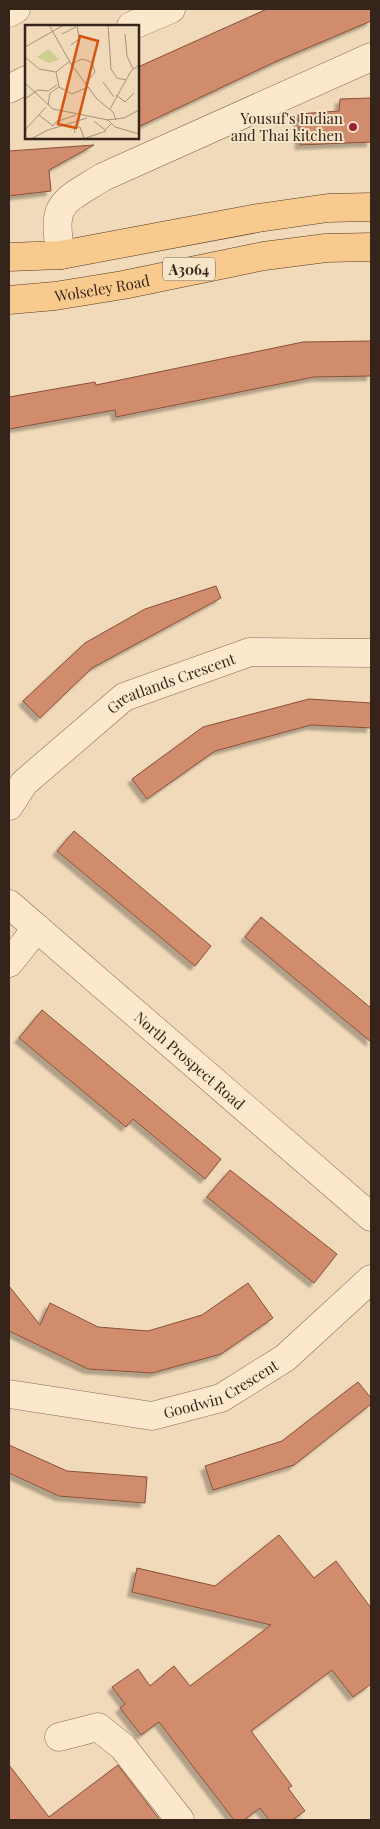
<svg xmlns="http://www.w3.org/2000/svg" width="380" height="1829" viewBox="0 0 380 1829" font-family="'Playfair Display',serif">
  <defs>
    <filter id="shadow"><feDropShadow dx="-4.5" dy="4.5" stdDeviation="1" flood-color="#0004"/></filter>
  </defs>
  <rect width="100%" height="100%" fill="#f0daba"/>
  <path fill="#d18b6d" stroke="#884f38" filter="url(#shadow)" d="M267 9H371V21L277 61 138 127V67Z
    M371 98V142L300 145 298 114 339 111 340 99Z
    M94 145 49 170 51 191 9 196V151Z
    M371 341V376L314 377 116 417 115 410 9 429V397L95 382 96 385 303 342Z
    M216 586 221 598 92 668 40 718 23 701 85 643 145 609Z
    M309 699 371 703V728L311 725 215 751 147 799 132 779 203 727Z
    M74 831 211 946 195 966 57 851Z
    M261 917 371 1008V1042L245 937Z
    M42 1010 221 1159 205 1179 133 1119 126 1127 19 1038Z
    M230 1170 337 1254 314 1283 207 1197Z
    M248 1283 273 1318 221 1354 152 1373 88 1369 9 1331V1286L40 1325 50 1303 98 1327 148 1331 202 1315Z
    M358 1382 371 1398V1404L294 1465 213 1490 205 1466 282 1441Z
    M9 1445 67 1471 147 1477 145 1503 59 1496 9 1473Z
    M279 1535 314 1578 336 1561 371 1608V1684L353 1697 332 1670 251 1731 292 1786 288 1788 305 1811 292 1820H269L260 1808 244 1820H234L159 1722 141 1735 120 1708 125 1704 112 1687 138 1669 150 1686 174 1666 190 1686 271 1625 132 1592 137 1568 215 1586Z
    M9 1765 49 1817 118 1765 160 1820H9Z"/>
  <g fill="none" stroke-linecap="round" stroke-linejoin="round">
    <g stroke="#876953" stroke-width="29">
      <g id="minor">
        <path d="M9 13 16 9"/>
        <path d="M131 26 171 9"/>
        <path d="M9 89 26 80"/>
        <path d="M61 255C51 203 61 203 103 177L371 57"/>
        <path id="s1" d="M9 806 24 783 124 697 250 652 371 653"/>
        <path id="s2" d="M9 904 371 1217"/>
        <path d="M9 963 37 928"/>
        <path id="s3" d="M9 1394 152 1416 221 1398 285 1358 371 1279"/>
        <path d="M59 1737 98 1727 123 1747 180 1820"/>
      </g>
    </g>
    <g stroke="#543829" stroke-width="29">
      <g id="major">
        <path d="M9 257 61 255 258 218 328 208 371 207"/>
        <path id="s4" d="M9 300 55 296 123 285 264 256 326 248 371 247"/>
      </g>
    </g>
    <use href="#minor" stroke="#fbe8cd" stroke-width="28"/>
    <use href="#major" stroke="#f8ca8d" stroke-width="28"/>
  </g>
  <circle fill="#9a202e" stroke="#f7e5c9" stroke-width="2" cx="353" cy="127" r="5"/>
  <g text-anchor="middle" dominant-baseline="central" stroke-width="4" stroke-linejoin="round" paint-order="stroke">
    <rect fill="#f7e5c9" stroke="#6f5e4e" stroke-width="1" x="163" y="257.5" width="52" height="23" rx="4"/>
    <g font-size="14" font-weight="bold" fill="#352419">
      <text x="189" y="269">A3064</text>
    </g>
    <g font-size="15" fill="#352419" stroke="#f7e5c9" text-anchor="end">
      <text x="343" y="118">Yousuf's Indian<tspan x="343" dy="17">and Thai kitchen</tspan></text>
    </g>
    <g font-size="15" fill="#352419" stroke="#f7e5c9">
      <text stroke="none"><textPath href="#s4" startOffset="94">Wolseley Road</textPath></text>
      <text stroke="none"><textPath href="#s1" startOffset="208">Greatlands Crescent</textPath></text>
      <text stroke="none"><textPath href="#s2" startOffset="239">North Prospect Road</textPath></text>
      <text stroke="none"><textPath href="#s3" startOffset="219">Goodwin Crescent</textPath></text>
    </g>
  </g>
  <g transform="translate(25 25)">
    <rect width="114" height="114" fill="#f0daba"/>
    <path d="M24 24 34 35 24 38 12 32Z" fill="#cece8e"/>
    <path fill="none" stroke="#a5917a" stroke-width="1" d="M24 0 46 39 72 74 88 87 91 95M83 0 86 44 92 53 101 55M37 9 51 2M100 9 102 31 108 44M46 20 54 14 52 0M0 22 39 0M0 32 14 44 31 47M45 36 31 47 34 62 47 69 63 62M46 39 57 34 67 37 70 47 60 59M78 57 89 72M0 58 28 84 83 95 90 102 114 109M91 70 100 77 109 68M0 74 13 65 23 66 32 60M23 80 25 68 34 62M85 84 106 46 114 40M14 90 28 101M82 95 99 93 114 85M69 96 80 105 86 99M28 101 31 97 51 90M0 105 21 82M50 108 49 103 55 102 59 113M6 114 23 105 62 93M58 114 81 106"/>
    <path fill="#d6540d" fill-opacity="0.15" stroke="#d6540d" stroke-width="2.5" d="M55 11 73 16 51 103 33 99Z"/>
    <rect width="114" height="114" fill="none" stroke="#352419" stroke-width="2.5"/>
  </g>
  <rect width="380" height="1829" fill="none" stroke="#352419" stroke-width="20"/>
</svg>
